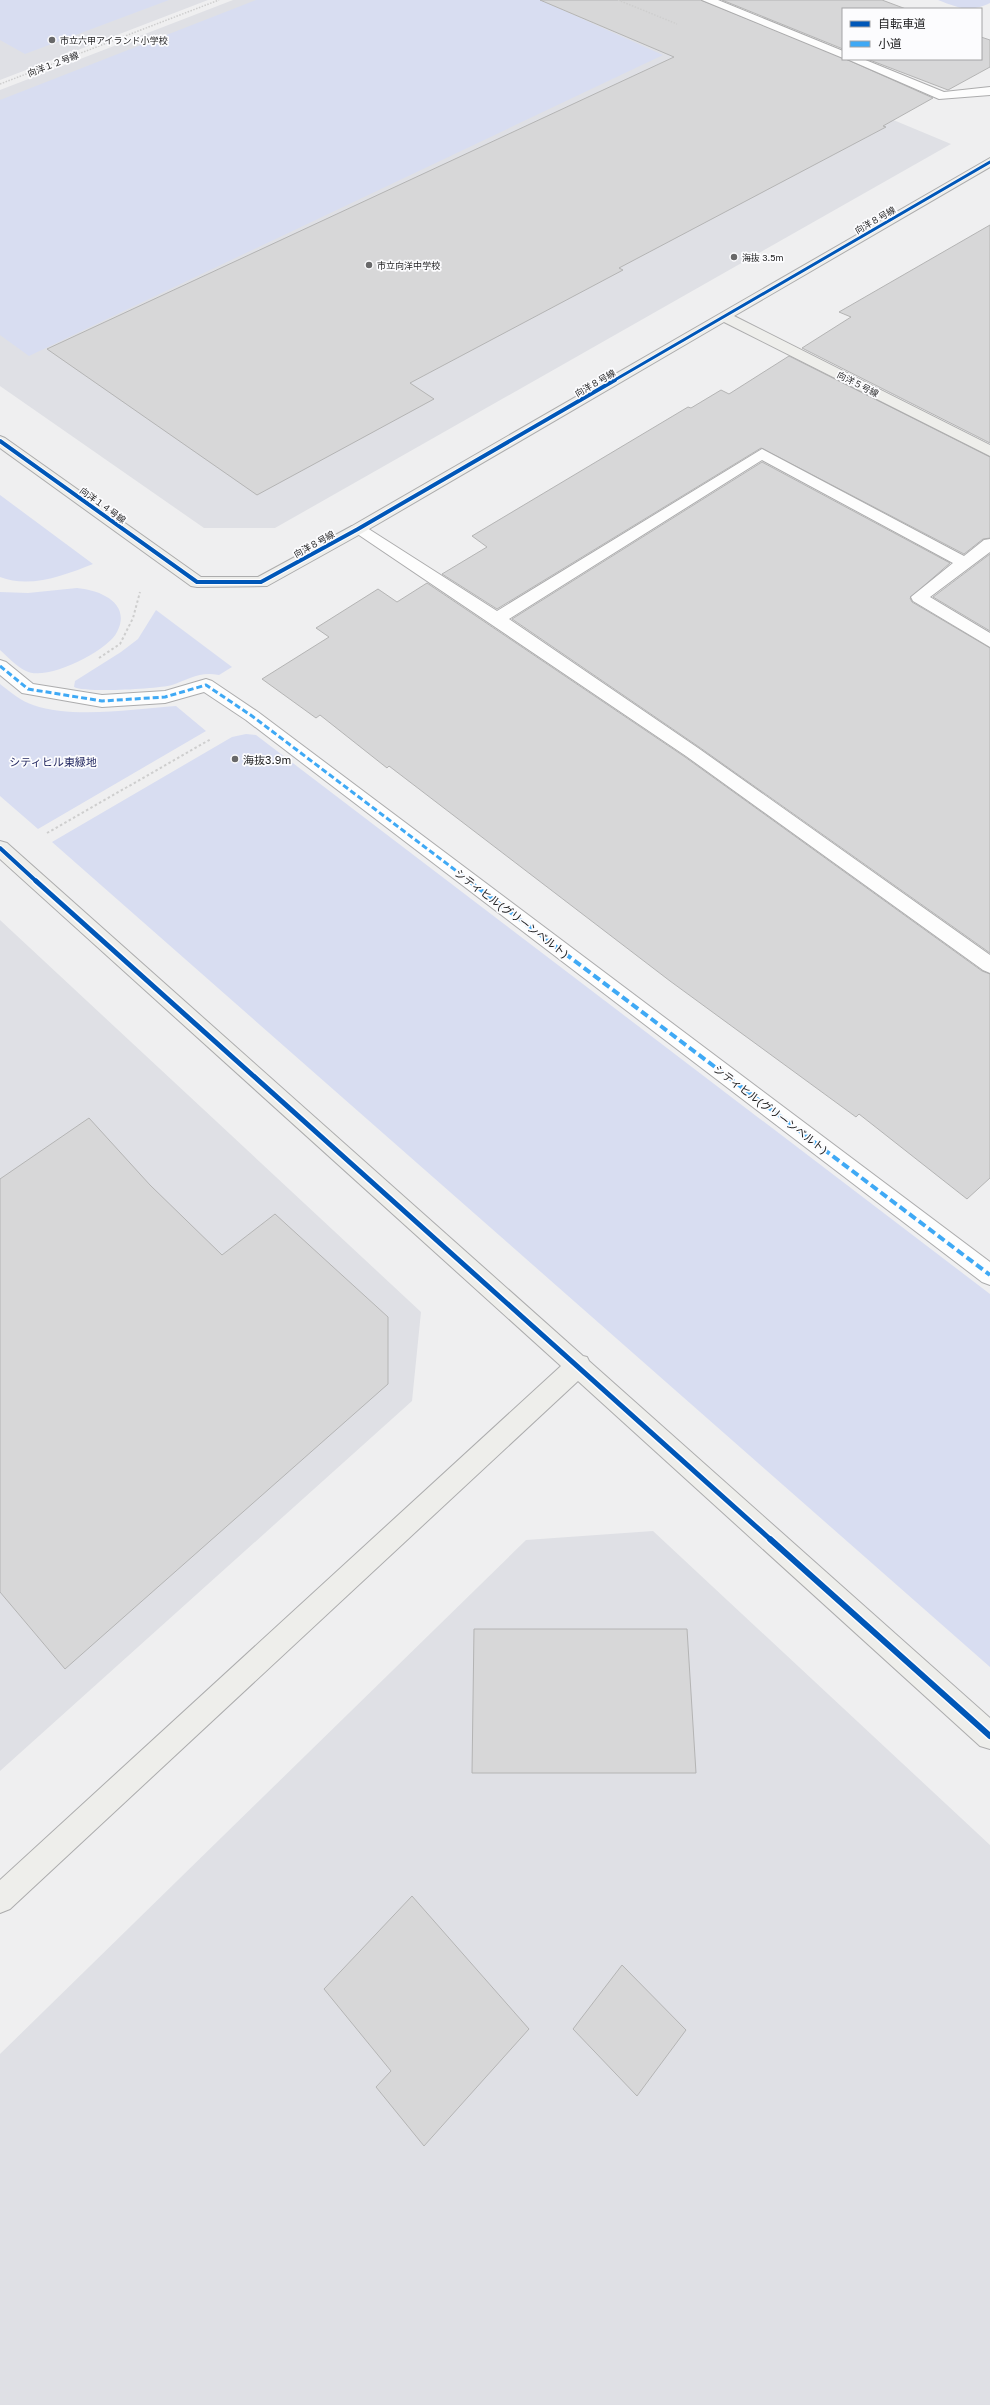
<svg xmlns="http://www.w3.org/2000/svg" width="990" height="2405" viewBox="0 0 990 2405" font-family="'Golos Text','Noto Sans JP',sans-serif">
  <rect width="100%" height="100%" fill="#efeff0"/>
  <path fill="#dfe0e5" d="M0 0H208L0 80Z
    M233 0H605L951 144 275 528H204L0 386V90Z
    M0 920 421 1312 412 1401 0 1771Z
    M653 1531 990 1845V2405H0V2054L526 1540Z"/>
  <path fill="#d8ddf1" d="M0 0H169L25 54 0 40Z
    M256 0H540L663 55 29 356 0 335V100Z
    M938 0H990V3C969 13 959 8 938 0Z
    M0 495 93 564C65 575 30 589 0 577Z
    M77 588C100 590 132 603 117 632 108 651 46 682 26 671 17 667 8 657 0 650V592L28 593Z
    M156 610 232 667 219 675C200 671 189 679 172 685 158 689 85 693 74 687L75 681 121 652 138 639Z
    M0 684C10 692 21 701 33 705 74 719 134 709 176 706L206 731 38 829 0 796Z
    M246 734 256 735 990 1294V1667L52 842 232 737Z"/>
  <path fill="#d7d7d8" stroke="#b4b4b4" d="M540 0H701L846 59 933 98 883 126 886 127 619 268 623 270 410 383 434 399 257 495 47 349 674 57Z
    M722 0H882L906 9H843V49Z
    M981 37 990 40V67L948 90 867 59H981Z
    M990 225V443L802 348 851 317 839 312Z
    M789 356 990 457V538L983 539 964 554 761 448 497 609 442 574 487 547 472 536 688 407 691 408 721 390 729 394Z
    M762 462 950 563 910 598 912 602 990 648V953L699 747 512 619Z
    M990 554V631L933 597Z
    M427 583 685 757 982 971 990 974V1178L967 1199 859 1114 856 1117 670 981 389 766 387 768 320 715 316 718 262 679 329 637 316 628 378 589 397 602Z
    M89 1118 150 1185 222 1255 275 1214 388 1317V1384L65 1669 0 1592V1179Z
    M474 1629H687L696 1773H472Z
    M412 1896 529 2029 424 2146 376 2087 391 2071 324 1989Z
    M622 1965 686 2030 637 2096 573 2029Z"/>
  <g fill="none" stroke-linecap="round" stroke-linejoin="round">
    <g stroke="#acacad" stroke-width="2">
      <path id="lane" d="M702 0H718L843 51V58Z
        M847 59H863L944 92 990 87V95L939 99Z
        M762 449 964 556 984 540 990 539V552L930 597 990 633V647L913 601 911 597 953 563 762 460 509 619 698 748 990 955V973L983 970 686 756 350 529 352 526H364L497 611Z"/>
    </g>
    <g stroke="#acacad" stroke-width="2">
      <path id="street" d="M0 660 6 662 33 684 102 695 165 691 206 679 212 681 258 712 990 1262V1285L982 1282 246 720 204 692 165 703 102 707 22 693 0 675Z"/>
    </g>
    <g stroke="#acacad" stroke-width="2">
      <path id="secondary" d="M990 158V167L734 316 990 445V456L724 322 364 532 267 586 197 587 191 586 0 448V436L5 438 201 577H258L352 526Z
        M0 841 7 843 583 1356 587 1357 589 1361 990 1718V1749L980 1746 578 1381 10 1909 0 1913V1880L561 1366 0 859Z"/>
    </g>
    <path stroke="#cecece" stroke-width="1.5" stroke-dasharray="1.5 1.5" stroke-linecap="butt" d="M618 0 677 24
      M0 84 219 0"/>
    <path stroke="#cecece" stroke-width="2" stroke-dasharray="2.5 2.5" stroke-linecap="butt" d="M99 658 120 644 133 618 140 592
      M47 833 211 739"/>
    <use href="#lane" fill="#fdfdfd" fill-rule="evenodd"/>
    <use href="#street" fill="#fdfdfd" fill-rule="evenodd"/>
    <use href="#secondary" fill="#eeeeeb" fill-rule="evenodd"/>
    <path stroke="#3fa9f5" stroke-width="3" stroke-dasharray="6 3" stroke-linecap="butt" d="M0 666 28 689 102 701 165 697 206 685 252 716 471 882"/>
    <path stroke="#3fa9f5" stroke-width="4" stroke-dasharray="8 4" stroke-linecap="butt" d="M469 881 990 1275"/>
    <g stroke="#fcfcfe" stroke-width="4.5">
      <path id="cycleway-far3" d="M613 381 990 162"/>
    </g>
    <g stroke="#fcfcfe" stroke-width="6">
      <path id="cycleway-far2" d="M0 441 197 582H261L358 529 615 380
        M0 848 37 882"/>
    </g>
    <g stroke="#fcfcfe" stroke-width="8">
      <path id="cycleway-far1" d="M36 881 771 1540"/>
    </g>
    <g stroke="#fcfcfe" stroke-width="9">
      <path id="cycleway" d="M770 1539 990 1736"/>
    </g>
    <use href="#cycleway-far3" stroke="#0057b8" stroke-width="3"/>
    <use href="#cycleway-far2" stroke="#0057b8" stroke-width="4"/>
    <use href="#cycleway-far1" stroke="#0057b8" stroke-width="5"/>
    <use href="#cycleway" stroke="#0057b8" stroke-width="6"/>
  </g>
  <g fill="#686869" stroke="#fcfcfe" stroke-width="1.5">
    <circle cx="52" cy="40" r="4"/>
    <circle cx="734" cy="257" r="4"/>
    <circle cx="369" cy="265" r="4"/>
    <circle cx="235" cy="759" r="4"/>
  </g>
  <g text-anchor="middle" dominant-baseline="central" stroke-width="3.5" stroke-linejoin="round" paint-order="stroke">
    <g font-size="9" fill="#1f1f20" stroke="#fcfcfe" text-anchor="start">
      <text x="60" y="40">市立六甲アイランド小学校</text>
      <text x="742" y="257">海抜 3.5m</text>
      <text x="377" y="265">市立向洋中学校</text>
    </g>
    <g font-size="9" fill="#1f1f20" stroke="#fcfcfe">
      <text transform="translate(53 64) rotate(-21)">向洋１２号線</text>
      <text transform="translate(875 220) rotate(-30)">向洋８号線</text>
      <text transform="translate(595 383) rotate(-30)">向洋８号線</text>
      <text transform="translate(858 384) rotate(27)">向洋５号線</text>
      <text transform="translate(103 505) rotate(36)">向洋１４号線</text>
      <text transform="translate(314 544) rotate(-29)">向洋８号線</text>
    </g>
    <g font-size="11" fill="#1f1f20" stroke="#fcfcfe" text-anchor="start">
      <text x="243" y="759">海抜3.9m</text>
    </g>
    <g font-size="11" fill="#222760" stroke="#fcfcfe">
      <text x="53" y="761">シティヒル東緑地</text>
    </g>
    <g font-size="11" fill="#1f1f20" stroke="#fcfcfe">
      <text transform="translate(512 913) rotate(37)">シティヒル(グリーンベルト)</text>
      <text transform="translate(771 1109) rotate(37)">シティヒル(グリーンベルト)</text>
    </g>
  </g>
  <rect x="842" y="8" width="140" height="52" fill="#fcfcfe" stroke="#a4a4a5"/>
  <rect x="850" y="21" width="20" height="6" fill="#0057b8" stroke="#a4a4a5"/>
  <text x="878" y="28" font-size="12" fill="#1f1f20">自転車道</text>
  <rect x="850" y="41" width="20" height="6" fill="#3fa9f5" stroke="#a4a4a5"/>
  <text x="878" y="48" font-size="12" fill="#1f1f20">小道</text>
</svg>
